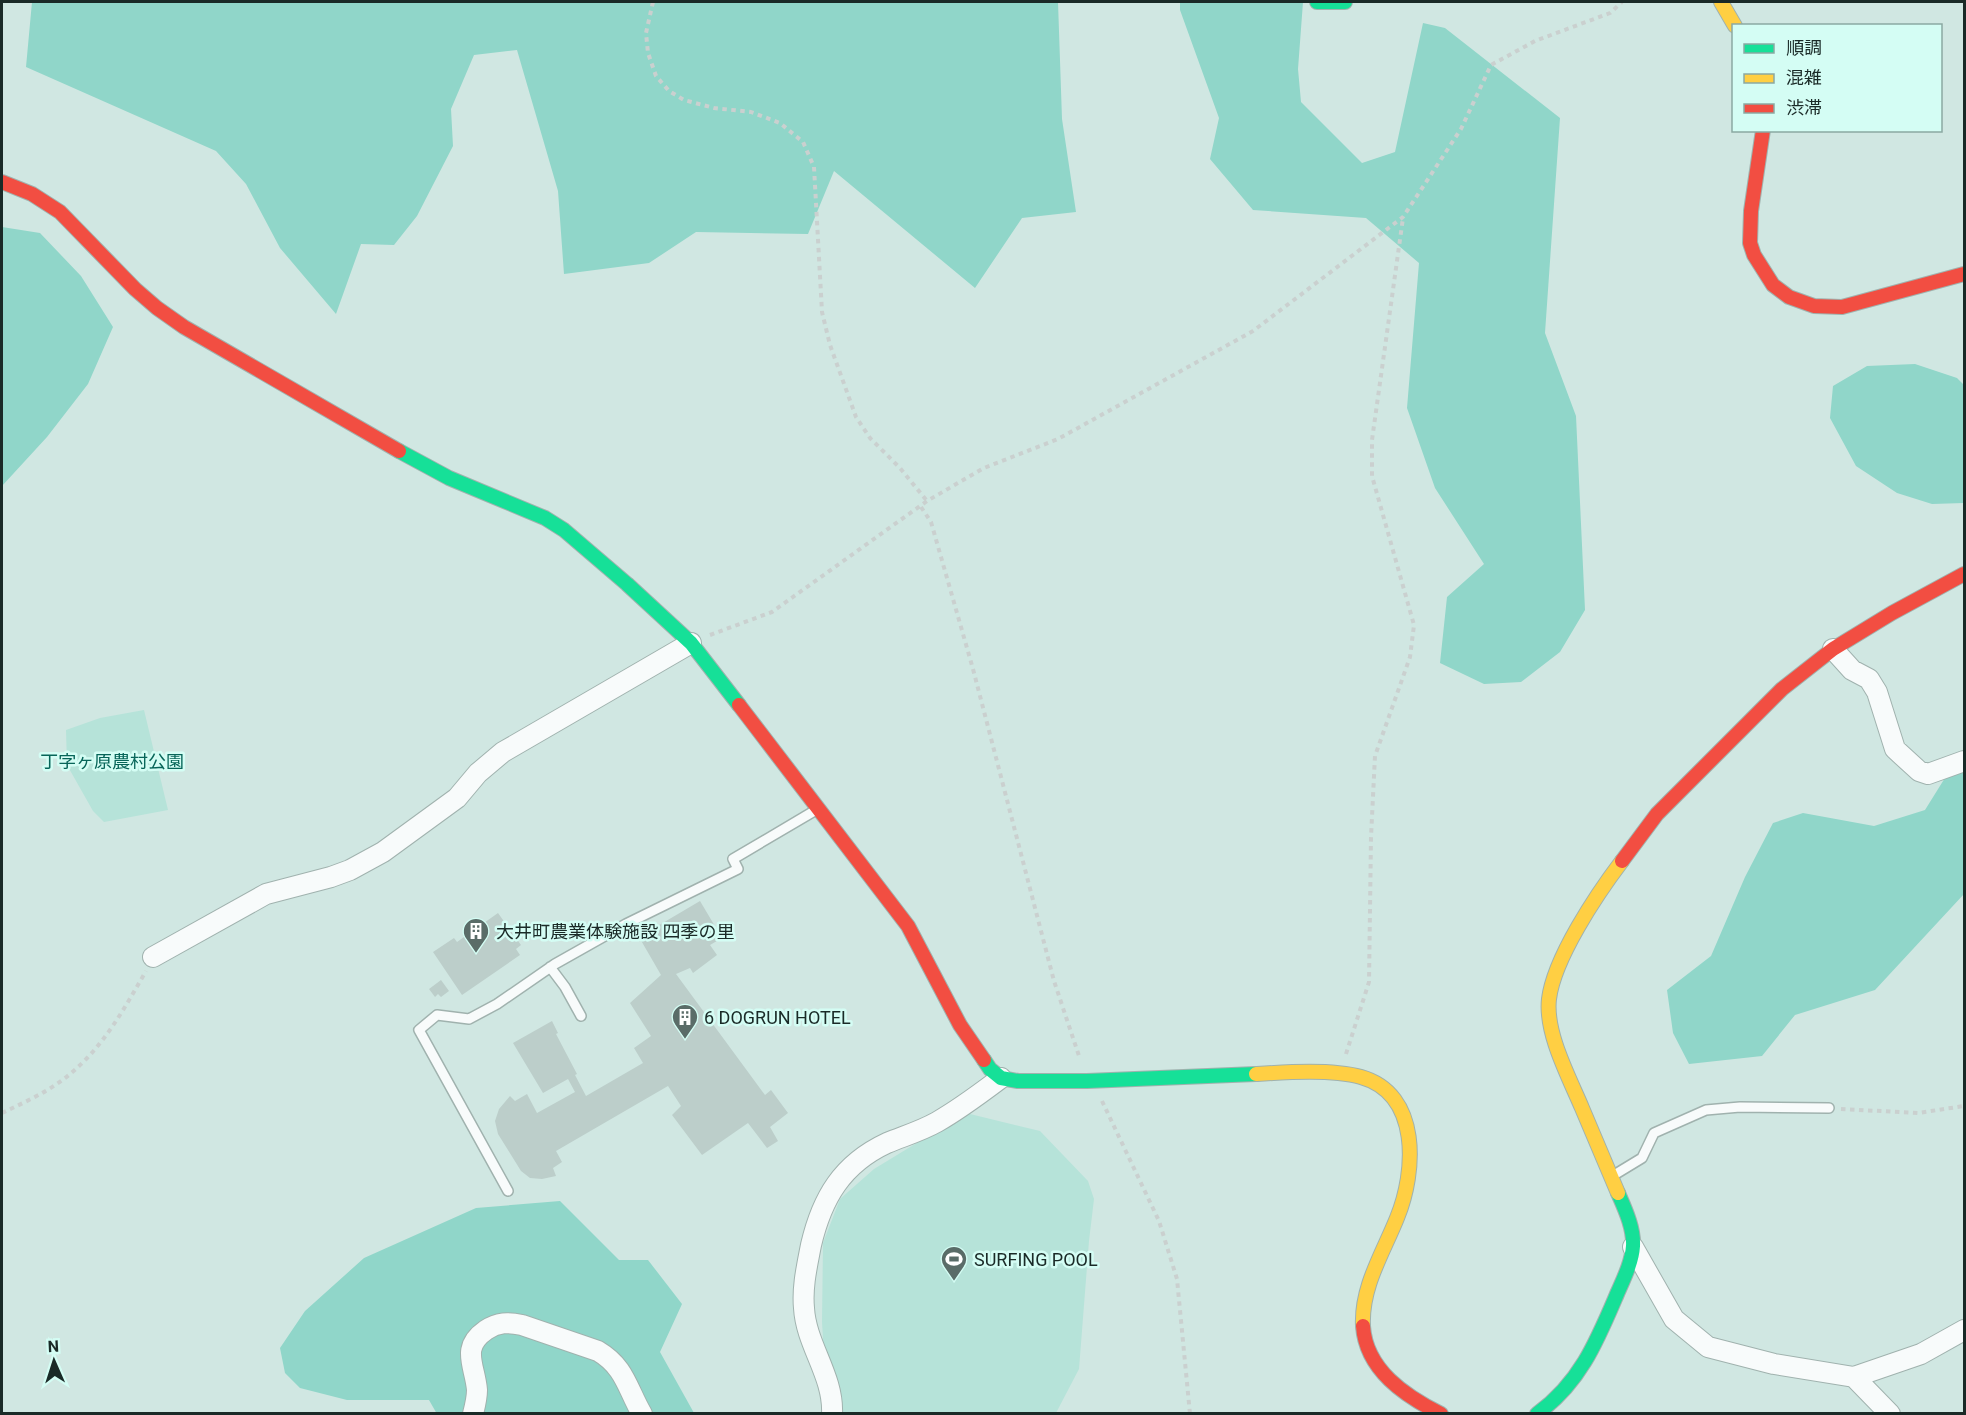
<svg xmlns="http://www.w3.org/2000/svg" width="1966" height="1415" viewBox="0 0 1966 1415" font-family="Roboto,'Noto Sans JP',sans-serif">
  <rect width="100%" height="100%" fill="#d0e7e2"/>
  <path fill="#b6e3d9" d="M144 710 168 810 104 822 93 811 67 765 66 730 100 718Z
    M966 1113 1040 1131 1088 1181 1094 1199 1089 1241 1079 1369 1056 1413H839L824 1355 822 1322 823 1243 840 1199 874 1169Z"/>
  <path fill="#90d6c9" d="M32 2H1058L1062 119 1076 212 1022 218 975 288 834 171 808 234 696 232 649 263 564 274 558 191 517 50 474 55 451 109 453 146 417 216 394 245 361 244 336 314 280 248 246 184 216 151 26 67Z
    M1180 2H1303L1298 69 1301 102 1362 163 1395 152 1423 23 1445 28 1560 118 1545 333 1576 416 1585 610 1560 652 1521 682 1484 684 1440 663 1447 597 1484 564 1435 488 1407 408 1419 263 1366 218 1253 210 1210 159 1219 118 1180 10Z
    M2 227 40 233 81 276 113 327 88 384 47 437 2 486Z
    M1915 364 1957 378 1964 385V503L1932 504 1897 493 1856 466 1830 418 1833 386 1867 366Z
    M1958 757 1964 759V894L1875 990 1795 1015 1762 1056 1689 1064 1673 1033 1667 990 1711 956 1745 877 1773 823 1803 813 1874 826 1925 810Z
    M560 1201 619 1260H648L682 1304 660 1352 694 1413 437 1414 429 1400H347L300 1388 285 1373 280 1348 305 1311 364 1258 476 1208Z"/>
  <path fill="#bcceca" d="M700 901 722 938 710 945 717 955 693 973 690 968 676 974 765 1095 771 1090 788 1113 770 1127 778 1141 767 1148 748 1123 702 1155 672 1115 681 1106 668 1086 556 1151 562 1162 553 1168 556 1176 542 1179 530 1178 521 1171 498 1134 495 1121 499 1109 510 1096 515 1101 527 1094 537 1113 575 1092 568 1079 543 1093 513 1043 552 1021 558 1033 556 1034 577 1074 575 1075 586 1096 643 1063 634 1048 651 1036 630 1003 661 975 639 937Z
    M498 913 521 945 516 949 520 955 462 995 433 952 454 938 457 942Z
    M441 980 449 991 441 997 438 994 435 997 429 989Z"/>
  <g fill="none" stroke-linecap="round" stroke-linejoin="round">
    <g stroke="#a0b2ae" stroke-width="12">
      <path id="lane" d="M550 967 565 987 581 1016
        M1614 1175 1642 1158 1654 1133 1706 1110 1740 1107 1829 1108
        M508 1191 419 1030 437 1015 469 1019 497 1004 555 964 626 924 738 869 733 859 816 810"/>
    </g>
    <g stroke="#a0b2ae" stroke-width="22">
      <path id="street" d="M1833 649 1852 670 1869 679 1877 692 1895 749 1919 771 1928 774 1964 761
        M153 957 266 894 331 877 350 870 383 852 457 798 478 773 503 752 691 643
        M1633 1247 1674 1319 1708 1347 1774 1364 1854 1377 1921 1354 1964 1330
        M1854 1377 1890 1414
        M473 1414C475 1406 477 1398 477 1390 475 1365 460 1348 486 1330 498 1322 508 1322 522 1325L598 1351C625 1367 627 1388 642 1414
        M832 1414C834 1376 806 1345 804 1308 802 1287 807 1266 811 1245 822 1198 842 1164 887 1143 904 1136 921 1131 937 1122 960 1109 981 1093 1001 1078"/>
    </g>
    <g stroke="#a0b2ae" stroke-width="16">
      <path id="fast" d="M1317 2H1345
        M399 451 449 478 545 518 564 530 627 584 691 643 739 705
        M984 1060 990 1069 1001 1078 1018 1081H1087L1256 1074
        M1537 1414C1580 1383 1597 1341 1617 1294 1624 1278 1632 1262 1633 1246 1634 1228 1625 1209 1618 1193"/>
    </g>
    <g stroke="#a0b2ae" stroke-width="16">
      <path id="slow" d="M1721 2 1735 26
        M1256 1074C1287 1072 1332 1069 1361 1077 1421 1094 1416 1172 1397 1218 1383 1253 1361 1287 1363 1326
        M1618 1193C1606 1165 1594 1136 1582 1108 1569 1077 1545 1033 1549 999 1554 958 1597 894 1622 861"/>
    </g>
    <g stroke="#a0b2ae" stroke-width="16">
      <path id="jam" d="M1763 130 1751 211 1750 243 1754 255 1773 285 1789 297 1814 306 1842 307 1964 274
        M2 182 32 194 60 212 135 289 157 308 184 327 399 451
        M739 705 908 926 960 1025 984 1060
        M1622 861 1657 814 1782 689 1833 649 1892 613 1964 574
        M1363 1326C1366 1370 1405 1396 1441 1414"/>
    </g>
    <path stroke="#cad0cf" stroke-width="4" stroke-dasharray="4.5 4.5" stroke-linecap="butt" d="M653 2 646 33 648 53 656 76 669 91 684 100 714 108 751 112 780 123 803 142 814 167 822 312 830 345 856 417 870 438 900 468 927 501
      M921 507 931 522 973 669 1054 981 1080 1059
      M710 635 772 612 927 501 984 468 1058 439 1253 331 1403 217 1461 129 1491 65 1535 41 1610 13 1622 2
      M1346 1054 1369 982 1371 837 1375 756 1410 657 1414 625 1372 476V440L1403 218
      M1102 1101 1159 1221 1177 1279 1190 1414
      M1841 1109 1918 1113 1964 1106
      M2 1113C25 1102 50 1091 70 1074 104 1046 124 1009 146 971"/>
    <use href="#lane" stroke="#f8fbfb" stroke-width="9"/>
    <use href="#street" stroke="#f8fbfb" stroke-width="20"/>
    <use href="#fast" stroke="#16e098" stroke-width="14"/>
    <use href="#slow" stroke="#ffcf43" stroke-width="14"/>
    <use href="#jam" stroke="#f24e42" stroke-width="14"/>
  </g>
  <defs>
    <g id="building-pin" transform="scale(1.35)"><path d="M0 17L-7.5 6A9.5 9.5 0 1 1 7.5 6Z" fill="#5a6c68" stroke="#d4fdf4"/><path d="M-4-6H4V6H1V3H-1V6H-4ZM-2.5-4.3h1.7v1.8h-1.7ZM.8-4.3h1.7v1.8H.8ZM-2.5-1h1.7V.8h-1.7ZM.8-1h1.7V.8H.8Z" fill="#fff"/></g>
    <g id="stadium-pin" transform="scale(1.35)"><path d="M0 17L-7.5 6A9.5 9.5 0 1 1 7.5 6Z" fill="#5a6c68" stroke="#d4fdf4"/><path d="M0-5a6.5 5 0 1 0 0 10a6.5 5 0 1 0 0-10ZM-3.5-1.8h7v3.6h-7Z" fill="#fff"/></g>
  </defs>
  <g fill-rule="evenodd">
    <use href="#building-pin" x="476" y="931"/>
    <use href="#building-pin" x="685" y="1017"/>
    <use href="#stadium-pin" x="954" y="1259"/>
  </g>
  <g text-anchor="middle" dominant-baseline="central" stroke-width="5" stroke-linejoin="round" paint-order="stroke">
    <g font-size="18" fill="#076559" stroke="#d4fdf4">
      <text x="112" y="761">丁字ヶ原農村公園</text>
    </g>
    <g font-size="18" fill="#1a2a27" stroke="#d4fdf4" text-anchor="start">
      <text x="496" y="931">大井町農業体験施設 四季の里</text>
      <text x="704" y="1017">6 DOGRUN HOTEL</text>
      <text x="974" y="1259">SURFING POOL</text>
    </g>
  </g>
  <rect width="1966" height="1415" fill="none" stroke="#1a2a27" stroke-width="6"/>
  <rect x="1732" y="24" width="210" height="108" fill="#d4fdf4" stroke="#8aa9a2" stroke-width="1.5"/>
  <rect x="1744" y="44" width="30" height="9" fill="#16e098" stroke="#8aa9a2" stroke-width="1.5"/>
  <text x="1786" y="54" font-size="18" fill="#1a2a27">順調</text>
  <rect x="1744" y="74" width="30" height="9" fill="#ffcf43" stroke="#8aa9a2" stroke-width="1.5"/>
  <text x="1786" y="84" font-size="18" fill="#1a2a27">混雑</text>
  <rect x="1744" y="104" width="30" height="9" fill="#f24e42" stroke="#8aa9a2" stroke-width="1.5"/>
  <text x="1786" y="114" font-size="18" fill="#1a2a27">渋滞</text>
  <g transform="translate(54 1361) rotate(357)" stroke="#d4fdf4" stroke-width="4.5" paint-order="stroke">
  <path d="M0-4.5L10 22L0 15L-10 22Z" fill="#1a2a27"/>
  <text y="-9" font-size="16" font-weight="bold" text-anchor="middle" fill="#1a2a27">N</text>
  </g>
</svg>
